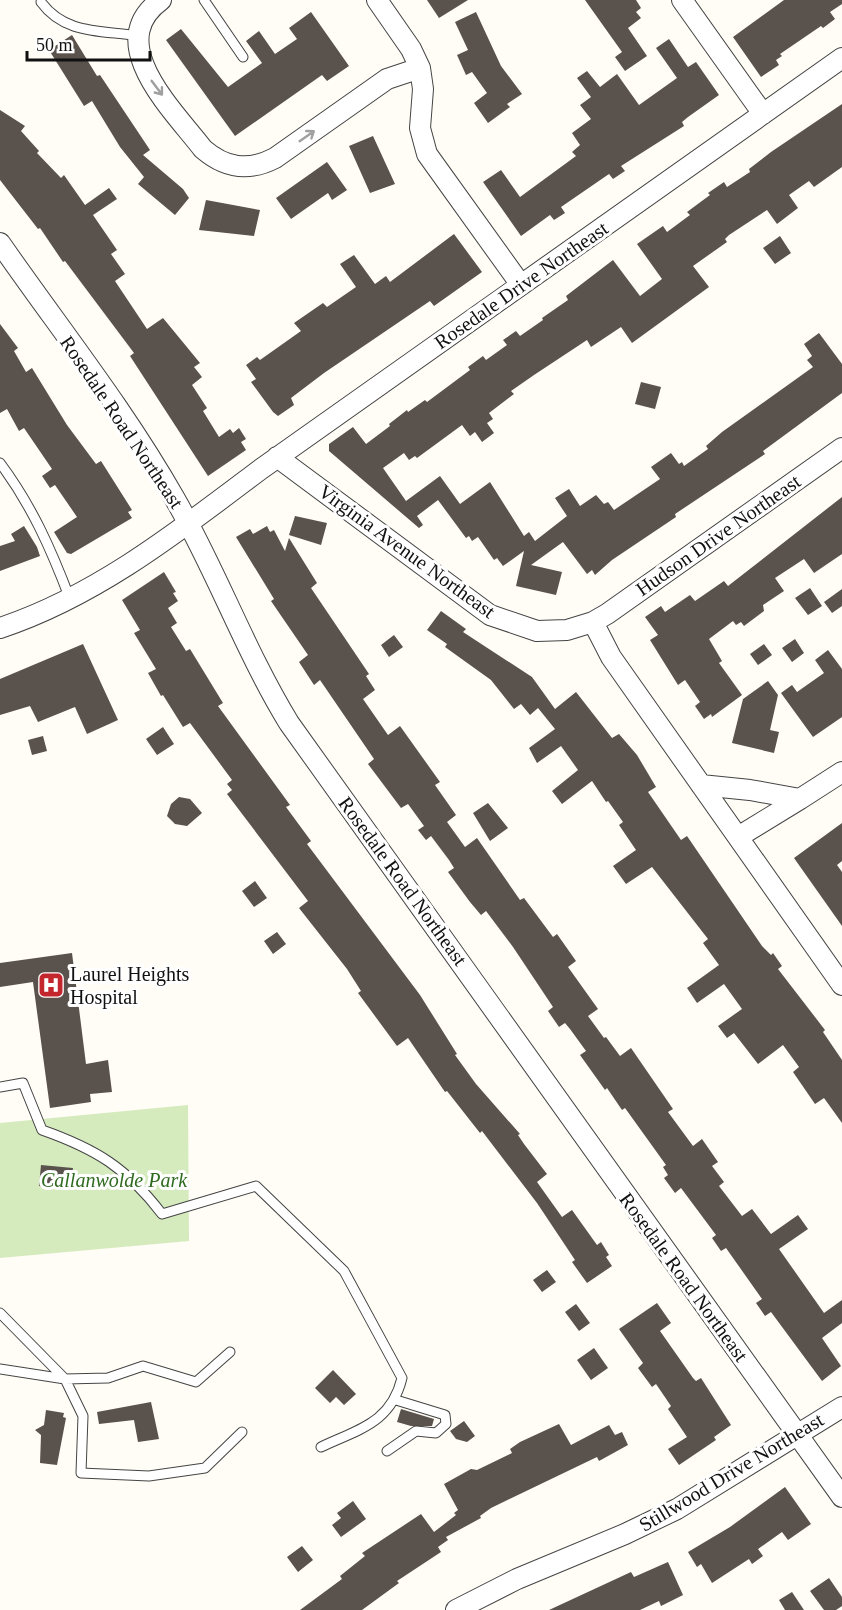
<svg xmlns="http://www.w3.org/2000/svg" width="842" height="1610" viewBox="0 0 842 1610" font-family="Georgia,serif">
  <rect width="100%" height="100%" fill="#fffdf5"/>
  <path fill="#d5ebbd" d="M188 1105 189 1241 0 1258V1123Z"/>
  <path fill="#5a524d" d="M427 0H468L439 18Z
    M585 0H636L641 8 636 12 641 18 628 28 647 56 625 71 615 57 622 52Z
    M784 0H842V4L830 12 835 19 823 28 821 26 780 54 782 56 776 60 779 65 761 77 733 37Z
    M311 12 349 66 327 81 322 75 235 136 166 40 181 29 228 87 262 63 246 41 259 31 275 54 297 39 289 28Z
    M476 12 501 66 522 94 507 104 510 107 488 123 474 103 487 93 472 72 466 75 457 55 468 50 455 22Z
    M72 35 97 76 100 75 150 150 143 155 183 189 189 198 175 215 138 184 144 177 120 147 92 101 84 106 49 50Z
    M669 39 688 67 696 62 719 95 688 117 682 122 684 126 621 166 625 171 613 179 609 174 561 207 565 213 554 220 550 215 521 236 483 182 501 170 520 197 576 156 572 152 580 145 572 133 591 119 580 105 591 97 577 78 587 71 600 87 617 74 639 105 677 78 656 48Z
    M842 104V167L814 187 809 181 789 195 798 208 777 224 767 210 729 235 725 239 727 242 693 266 709 287 632 343 621 327 591 347 587 340 534 375 511 391 514 394 489 413 493 419 487 423 494 433 482 442 475 432 470 436 462 425 417 458 415 456 409 460 404 453 383 468 406 501 440 476 460 504 490 482 524 536 529 532 535 541 567 516 555 498 569 489 580 506 596 495 604 504 608 502 614 510 660 479 651 467 671 453 679 464 682 462 684 466 708 449 706 446 722 432 813 367 807 360 812 356 804 344 819 333 842 364V393L763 451 765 454 675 514 676 517 612 560 595 575 592 570 587 574 563 542 531 565 562 572 556 595 516 586 524 551 503 566 497 558 494 560 478 537 472 541 469 536 466 538 438 500 417 516 423 525 419 528 329 451V444L353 427 366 444 390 426 389 424 407 410 408 412 425 400 427 402 470 370 468 367 483 356 486 360 507 345 503 340 516 331 520 336 543 320 542 318 568 300 566 296 613 260 640 296 662 279 637 244 663 226 667 232 690 215 687 212 710 195 708 193 724 182 727 187 750 172 749 169 771 152Z
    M0 110 25 126 21 131 39 151 37 153 61 178 64 175 85 205 109 188 117 199 93 215 117 250 111 254 125 274 115 281 147 329 163 318 200 363 194 367 202 377 192 385 207 408 203 411 219 437 230 429 233 433 239 428 246 439 241 442 246 450 208 476 130 356 134 353 65 261 63 262 40 228 38 229 0 180Z
    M373 136 395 184 370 193 349 146Z
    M327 162 347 190 332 200 328 193 291 219 276 198Z
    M206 200 260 210 254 236 199 230Z
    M454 234 482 272 434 306 430 301 324 373 291 398 294 405 278 416 273 412 251 382 256 379 246 365 257 357 260 360 301 331 294 323 323 303 327 307 356 287 340 264 354 255 375 284 386 276 390 282Z
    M780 236 791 253 775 264 763 248Z
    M0 324 18 348 14 351 26 372 32 368 67 425 96 464 101 461 132 510 128 512 132 518 71 554 67 553 54 532 77 517 55 485 50 488 42 476 52 469 24 428 19 431 7 409 0 413Z
    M641 382 661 387 655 409 635 404Z
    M842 497V554L814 573 804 559 775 578 784 591 763 605 764 611 744 626 741 622 736 625 733 621 709 639 722 661 719 663 742 695 712 717 711 714 704 719 695 706 700 702 685 680 678 685 650 640 658 635 645 617 661 606 665 612 690 595 695 601 724 581 728 586Z
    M295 516 327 523 321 545 289 535Z
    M24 526 37 547 40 556 0 571V546L15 541 11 534Z
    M267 526 270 532 274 530 285 551 289 538 317 583 311 588 369 674 366 676 375 690 363 699 388 735 400 726 440 782 435 785 456 815 447 822 465 847 477 838 520 900 524 898 553 937 557 934 576 961 568 967 598 1009 588 1016 604 1038 606 1037 620 1056 631 1048 673 1109 668 1112 693 1146 702 1139 718 1162 712 1166 724 1182 719 1186 742 1216 752 1209 771 1234 798 1215 808 1229 779 1249 824 1313 842 1300V1323L822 1338 841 1366 822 1381 771 1312 765 1316 756 1303 762 1299 726 1248 721 1251 712 1238 716 1235 681 1188 675 1193 664 1178 668 1175 663 1167 666 1165 625 1108 622 1110 607 1088 605 1090 580 1055 586 1051 570 1029 565 1023 559 1027 548 1011 553 1007 513 947 486 911 481 915 470 902 448 872 454 868 449 860 431 836 426 840 418 830 424 826 408 804 401 808 368 764 374 759 320 680 314 685 299 662 308 655 271 601 274 599 236 537 250 529 253 534Z
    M164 572 176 592 173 593 178 601 168 608 177 623 171 627 186 651 190 649 223 703 218 706 290 805 286 807 311 841 307 844 420 995 457 1054 455 1055 476 1084 520 1134 518 1135 524 1144 547 1174 537 1182 562 1217 572 1210 597 1245 601 1242 609 1255 606 1257 612 1266 587 1283 572 1262 575 1260 537 1203 482 1131 480 1133 447 1091 445 1092 408 1038 397 1046 358 993 361 991 347 969 299 908 308 901 227 794 232 790 227 784 232 780 190 723 183 727 163 695 161 696 148 673 156 669 134 633 140 630 122 600Z
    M810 588 822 606 808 615 795 598Z
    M842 589V606L832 613 824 602Z
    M441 611 466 629 463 632 532 677 555 709 576 692 612 738 619 734 637 755 656 787 648 792 681 840 687 836 762 946 771 955 773 953 782 966 778 969 825 1030 823 1032 842 1060V1123L824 1098 815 1104 793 1072 799 1067 783 1045 758 1064 734 1033 727 1038 718 1026 742 1009 724 984 697 1003 687 988 719 965 703 943 708 939 652 867 626 884 613 866 636 850 619 825 623 822 608 801 606 802 592 781 562 804 552 791 578 770 561 746 537 763 529 748 555 729 538 708 530 715 521 704 514 709 491 680 445 647 447 644 427 630Z
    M394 635 403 647 389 657 381 645Z
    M795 639 804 653 792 662 782 648Z
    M83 644 118 720 87 734 75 707 38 722 30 706 0 715V679Z
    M764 644 772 655 758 665 750 654Z
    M828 650 842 669V717L813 737 781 693 792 685 797 692 824 673 815 660Z
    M768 681 778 695 770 730 779 732 774 753 732 743 743 699Z
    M163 727 174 744 157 755 146 739Z
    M43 736 47 751 32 755 28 740Z
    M179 797 190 799 202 813 187 826 175 824 167 816 171 804Z
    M488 803 508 828 490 841 473 813Z
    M842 823V861L837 865 842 872V926L794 858Z
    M255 881 267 898 254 907 242 891Z
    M277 932 286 944 273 954 264 941Z
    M72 953 86 1064 108 1060 112 1092 90 1094 91 1102 50 1108 33 982 0 987V963Z
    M41 1165 73 1168 70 1190 39 1186Z
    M547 1270 556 1282 542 1292 533 1280Z
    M657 1303 671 1323 660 1331 693 1378 696 1381 701 1378 731 1425 714 1437 716 1440 679 1465 668 1449 687 1437 668 1409 671 1406 656 1384 652 1387 638 1368 643 1363 619 1329Z
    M576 1304 590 1323 579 1331 565 1312Z
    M594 1348 608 1368 591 1380 577 1360Z
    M333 1370 356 1394 344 1405 336 1397 330 1403 315 1388Z
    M151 1402 159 1439 138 1442 134 1420 99 1424 97 1412Z
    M401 1409 434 1419 432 1426H411L397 1422Z
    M46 1410 64 1413 63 1417 66 1418 57 1465 40 1463 41 1435 35 1430 44 1425Z
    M464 1421 475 1436 467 1442 456 1439 450 1431Z
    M559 1424 571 1445 609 1425 615 1435 622 1432 628 1445 599 1461 597 1457 491 1508 480 1516 481 1518 446 1537 448 1540 438 1547 441 1552 397 1581 399 1583 362 1610H300L342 1579 340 1576 365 1556 362 1553 421 1514 434 1532 456 1515 454 1513 458 1510 444 1484 471 1469 477 1470 512 1453 510 1449 520 1442Z
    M785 1487 811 1524 788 1540 782 1532 758 1549 763 1556 752 1564 749 1559 712 1583 701 1564 697 1567 688 1552 730 1527Z
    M353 1501 366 1519 341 1537 332 1525 341 1518 337 1513Z
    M302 1546 313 1560 298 1572 287 1557Z
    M668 1562 683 1595 661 1606 659 1601 640 1610H549L631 1572 634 1577Z
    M829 1578 842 1597V1606L836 1610H824L810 1591Z
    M792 1592 804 1610H785L779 1600Z"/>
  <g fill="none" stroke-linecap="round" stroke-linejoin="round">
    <g stroke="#444" stroke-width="11">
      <path id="lane" d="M204 0 243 57
        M41 2C65 35 102 30 139 36
        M0 463C32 506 51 549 70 599
        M0 1087 23 1083 42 1130C96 1149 127 1168 162 1214L256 1186 344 1271 402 1378C391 1423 359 1429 321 1447
        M0 1313 65 1379 108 1378 143 1366 196 1382 230 1352
        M0 1369 65 1379 83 1416 81 1473 149 1476 205 1468 242 1432
        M387 1451 416 1431 436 1433 446 1424 445 1415 396 1400"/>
    </g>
    <g stroke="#444" stroke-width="22">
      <path id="street" d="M161 0C102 43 174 111 203 149 225 168 248 172 275 158L387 79 420 68
        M377 0 411 49 420 68 423 89 420 128 427 154 521 285
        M682 0 763 114
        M0 243C59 328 124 409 175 499 217 572 245 651 289 723L842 1497
        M277 457 490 615 537 631 567 630 593 622 607 614 842 448
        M593 622 611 657 842 985
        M0 628C97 596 180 530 261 469L842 58
        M701 785 750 790 800 799 842 772
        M738 837 800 799
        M456 1610 517 1579 625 1534 677 1509 842 1407"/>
    </g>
    <use href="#lane" stroke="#fff" stroke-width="9"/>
    <use href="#street" stroke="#fff" stroke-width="20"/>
  </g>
  <defs><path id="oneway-shaft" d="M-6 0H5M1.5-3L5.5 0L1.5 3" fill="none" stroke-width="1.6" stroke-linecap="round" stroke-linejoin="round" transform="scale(1.5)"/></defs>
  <g stroke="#a0a0a0">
    <use href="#oneway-shaft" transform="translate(157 88) rotate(53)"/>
    <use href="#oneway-shaft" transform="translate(307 136) rotate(-35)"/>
  </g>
  <defs>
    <g id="hospital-square" transform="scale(1.35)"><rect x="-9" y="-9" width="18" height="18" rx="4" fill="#c4262e" stroke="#fff"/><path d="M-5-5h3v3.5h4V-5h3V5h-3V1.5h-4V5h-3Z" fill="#fff"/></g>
  </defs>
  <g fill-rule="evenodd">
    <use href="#hospital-square" x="51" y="985"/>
  </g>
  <g text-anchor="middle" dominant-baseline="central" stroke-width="6" stroke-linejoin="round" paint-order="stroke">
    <g font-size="20" fill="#111" stroke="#fff">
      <text transform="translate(521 285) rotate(-35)">Rosedale Drive Northeast</text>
      <text transform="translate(122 422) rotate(56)">Rosedale Road Northeast</text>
      <text transform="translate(718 535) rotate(-35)">Hudson Drive Northeast</text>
      <text transform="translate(407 551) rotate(36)">Virginia Avenue Northeast</text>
      <text transform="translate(403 881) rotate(54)">Rosedale Road Northeast</text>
      <text transform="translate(684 1277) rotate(54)">Rosedale Road Northeast</text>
      <text transform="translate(731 1472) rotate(-31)">Stillwood Drive Northeast</text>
    </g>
    <g font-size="20" fill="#111" stroke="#fff" text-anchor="start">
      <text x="70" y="974">Laurel Heights<tspan x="70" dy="23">Hospital</tspan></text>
    </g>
    <g font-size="20" font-style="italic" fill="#2f6b1f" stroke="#fff">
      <text x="114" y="1180">Callanwolde Park</text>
    </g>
  </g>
  <path d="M27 51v9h123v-9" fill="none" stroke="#111111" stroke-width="3"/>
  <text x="36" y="51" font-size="18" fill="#111111" stroke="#ffffff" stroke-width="4.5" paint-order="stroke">50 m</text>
</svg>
